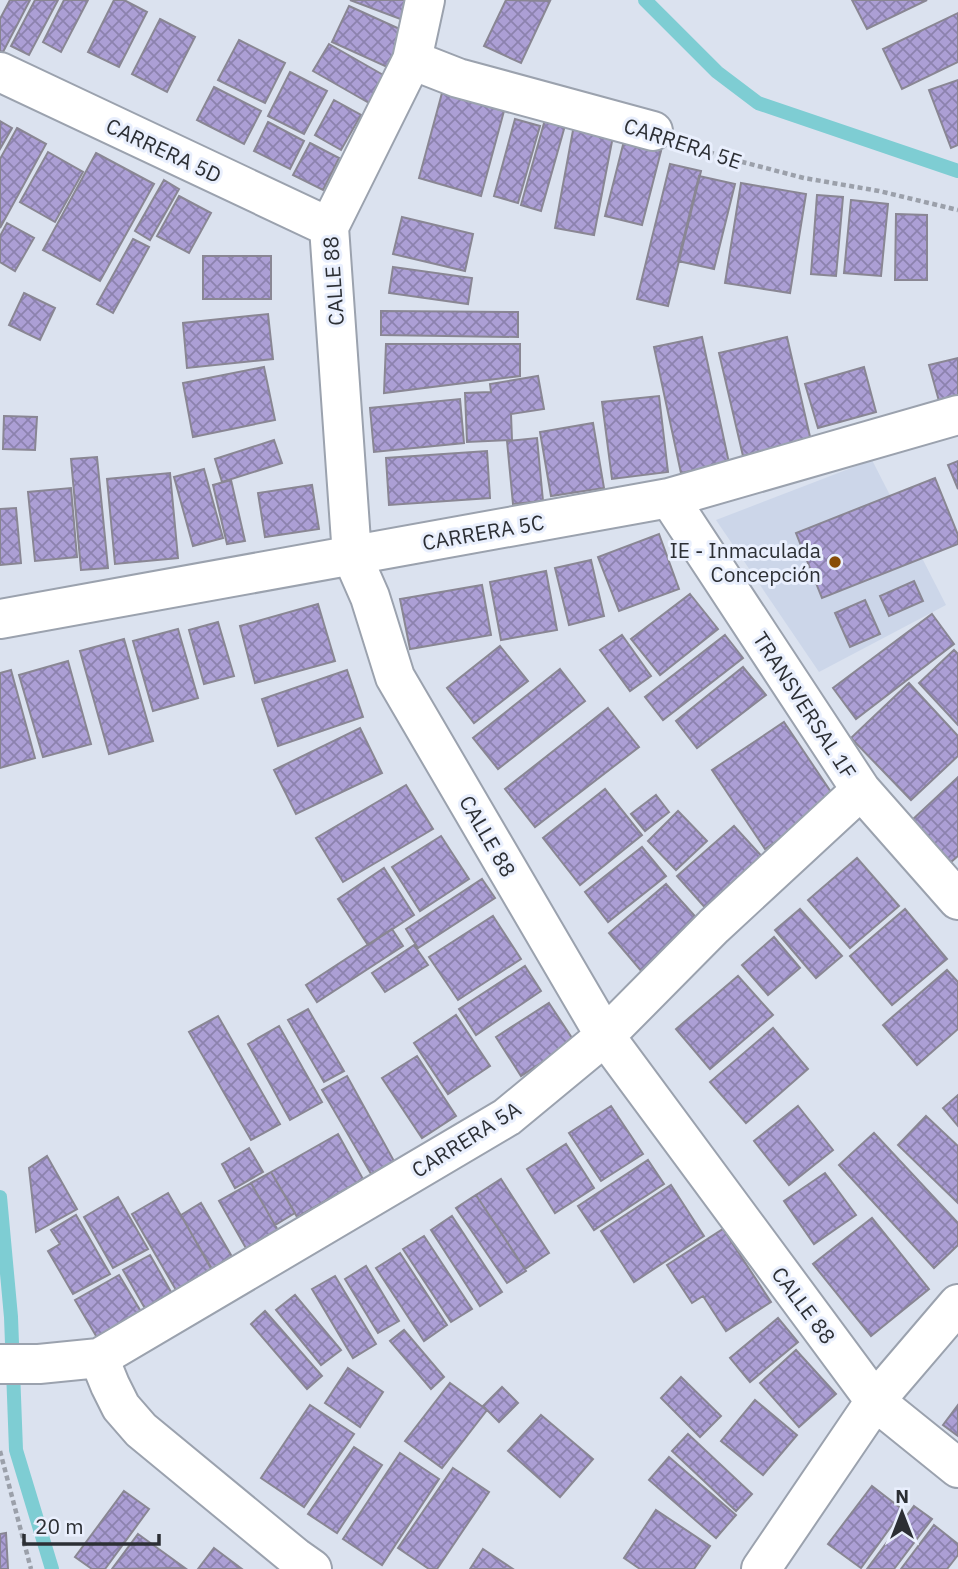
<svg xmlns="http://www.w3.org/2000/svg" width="958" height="1569" viewBox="0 0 958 1569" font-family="'IBM Plex Sans',sans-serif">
  <defs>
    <pattern id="building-cross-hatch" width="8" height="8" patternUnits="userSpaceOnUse" patternTransform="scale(1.75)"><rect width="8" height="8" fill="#ac9fd5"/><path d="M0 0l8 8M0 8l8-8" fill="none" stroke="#8c82ae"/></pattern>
  </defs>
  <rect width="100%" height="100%" fill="#dbe2ef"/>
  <path fill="#ccd6e9" d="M872 460 946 605 819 672 716 520Z"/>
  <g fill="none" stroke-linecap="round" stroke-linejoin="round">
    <path stroke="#7ecdd3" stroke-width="14" d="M645 0 717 72 758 103 958 171
      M0 1197 11 1317 16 1450 52 1569"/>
  </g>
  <path fill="url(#building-cross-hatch)" stroke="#898693" stroke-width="2" d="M10 0H30L3 52 0 51V19Z
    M35 0H58L29 55 11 46Z
    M64 0H88L61 52 43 42Z
    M114 0H124L147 12 119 67 88 52Z
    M350 0H411L403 20Z
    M506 0 550 1 521 63 484 46Z
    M852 0H927L867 29Z
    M349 6 413 35 396 71 332 42Z
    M958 13V62L902 89 883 49Z
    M160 19 195 37 167 92 132 74Z
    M239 40 285 63 265 103 218 80Z
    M329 44 392 80 376 107 313 71Z
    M290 72 327 91 304 134 268 116Z
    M958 80V145L951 148 929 90Z
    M214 87 261 111 244 144 197 120Z
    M442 93 504 111 481 196 419 178Z
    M334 100 361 115 341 150 315 135Z
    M546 116 566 122 541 211 521 205Z
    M515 119 540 126 518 203 494 196Z
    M0 121 12 128 0 149Z
    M268 122 304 141 290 169 254 151Z
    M574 125 614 131 594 235 555 228Z
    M17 128 46 144 0 228V159Z
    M624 141 661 151 642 225 605 216Z
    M310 143 339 158 323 190 293 175Z
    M48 152 83 172 55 222 20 202Z
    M96 153 154 184 100 281 43 250Z
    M670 164 701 171 668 306 637 299Z
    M699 176 735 184 714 269 678 261Z
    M164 180 179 189 150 240 135 231Z
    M741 183 806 194 790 293 725 283Z
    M817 195 843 197 836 276 811 274Z
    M179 196 211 213 189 253 157 236Z
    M851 200 888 204 881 276 844 273Z
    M896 214 927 215V280H895Z
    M402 217 473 234 465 271 393 254Z
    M7 223 34 238 15 271 0 262V236Z
    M133 239 149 247 113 313 97 304Z
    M203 256H271V299H203Z
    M393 267 472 278 468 304 389 293Z
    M24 293 55 308 40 340 9 325Z
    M381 311 518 312V337L381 335Z
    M268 314 273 359 187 368 183 323Z
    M702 337 729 463 681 473 654 347Z
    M787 337 811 441 743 456 719 353Z
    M386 344H520V376L384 393Z
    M958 358V396L939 401 929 365Z
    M264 367 275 420 193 437 183 383Z
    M864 367 876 412 818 428 805 384Z
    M538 376 544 409 511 414 512 440 467 442 465 393 491 392 490 384Z
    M659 396 668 472 612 479 602 402Z
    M460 399 464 443 374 452 370 408Z
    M4 416 37 417 35 450 3 449Z
    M593 423 604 488 551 496 540 432Z
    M537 438 543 501 513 504 507 441Z
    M274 440 282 463 222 482 215 459Z
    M487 451 490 498 389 505 386 458Z
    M97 457 108 568 81 570 71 459Z
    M958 461V489L948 465Z
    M204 469 223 538 193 546 174 477Z
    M170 473 178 558 115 564 107 479Z
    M935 478 958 535V544L822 598 796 533Z
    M231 480 245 541 227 544 213 485Z
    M312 485 319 529 265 537 258 493Z
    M71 488 77 557 35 561 28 492Z
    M16 508 21 563 0 565V509Z
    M659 534 679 589 619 611 598 557Z
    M591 560 604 616 569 625 555 568Z
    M546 571 557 630 501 640 490 582Z
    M914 581 923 601 889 616 880 596Z
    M482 585 491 635 410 649 400 599Z
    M690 594 718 629 660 675 631 639Z
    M865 600 880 634 850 647 835 613Z
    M318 604 335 661 255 683 240 626Z
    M932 614 954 644 856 719 833 688Z
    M218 622 234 676 204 684 189 630Z
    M178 629 198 698 153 711 133 641Z
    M622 635 651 676 630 691 600 650Z
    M725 635 743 658 663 720 645 697Z
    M124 639 153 741 109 754 80 651Z
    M500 646 528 681 474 723 447 688Z
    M954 650 958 654V725L919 683Z
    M68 661 91 744 43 757 19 675Z
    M743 667 766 695 697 748 676 721Z
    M560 669 585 701 498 769 473 738Z
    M11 670 35 758 0 768V673Z
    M347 670 363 717 278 746 262 699Z
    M909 683 958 736V756L911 800 851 738Z
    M608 708 639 747 535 827 505 789Z
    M784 722 837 801 765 849 712 770Z
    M360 728 382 773 296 814 274 770Z
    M958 777V856L951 862 912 820Z
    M406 785 433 829 343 882 316 838Z
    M605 789 642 835 580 885 543 838Z
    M656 795 669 812 645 831 631 814Z
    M678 811 707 841 676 870 648 841Z
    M734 826 766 861 709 912 677 876Z
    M441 836 469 879 420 911 392 867Z
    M642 847 666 876 608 922 585 892Z
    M857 858 899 906 850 948 808 900Z
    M384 868 414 915 368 945 338 899Z
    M482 879 495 898 418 948 406 929Z
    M666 884 701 923 643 973 609 933Z
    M800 909 842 956 816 978 775 930Z
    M905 909 947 959 892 1005 850 956Z
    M493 916 521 959 458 1000 429 957Z
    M392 929 403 946 317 1002 306 985Z
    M774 937 800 968 768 995 742 965Z
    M414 945 428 965 385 992 372 973Z
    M525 966 541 991 476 1035 459 1009Z
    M947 970 958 982V1029L917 1065 883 1025Z
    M738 976 773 1015 710 1069 676 1029Z
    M549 1003 574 1041 521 1076 496 1037Z
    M308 1009 344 1071 324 1082 288 1020Z
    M456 1015 490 1066 448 1094 414 1043Z
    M218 1016 280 1124 251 1140 189 1032Z
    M279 1026 322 1102 290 1120 248 1044Z
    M773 1028 808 1069 746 1123 710 1082Z
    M417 1056 456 1116 422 1138 382 1078Z
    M347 1076 394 1161 371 1174 322 1090Z
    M958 1095V1126L943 1108Z
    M611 1106 643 1154 601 1181 569 1133Z
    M798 1106 833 1150 789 1185 754 1141Z
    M926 1116 958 1146V1203L898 1145Z
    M874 1133 958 1223V1245L934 1268 839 1165Z
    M338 1134 363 1179 297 1217 271 1172Z
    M566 1144 594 1188 555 1213 527 1169Z
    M249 1148 263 1172 235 1188 222 1164Z
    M47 1156 77 1209 36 1232 29 1168Z
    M648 1160 664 1184 594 1230 578 1206Z
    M271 1172 295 1213 275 1225 251 1183Z
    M825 1173 856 1215 814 1244 784 1201Z
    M501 1179 549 1253 525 1269 476 1195Z
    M251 1183 279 1232 247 1250 219 1201Z
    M671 1185 704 1236 634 1282 601 1231Z
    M168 1193 216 1276 180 1297 132 1214Z
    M476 1195 526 1271 507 1283 456 1208Z
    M118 1197 148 1249 113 1268 84 1217Z
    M201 1203 235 1262 214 1274 181 1215Z
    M76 1215 110 1274 73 1294 48 1251 60 1244 51 1230Z
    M452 1216 502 1292 480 1306 431 1230Z
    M872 1218 929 1289 871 1336 813 1264Z
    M723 1229 771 1302 726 1331 703 1296 692 1303 667 1265Z
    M424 1236 472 1309 451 1322 403 1249Z
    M400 1253 447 1325 424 1341 376 1268Z
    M150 1255 174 1297 147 1312 123 1270Z
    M366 1266 399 1321 378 1333 345 1279Z
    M119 1275 143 1315 99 1341 75 1300Z
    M335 1276 376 1344 353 1358 312 1289Z
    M295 1295 341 1350 321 1365 276 1310Z
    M265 1311 322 1376 307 1389 251 1324Z
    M778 1318 798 1342 750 1382 730 1358Z
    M404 1330 444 1377 431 1389 390 1341Z
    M796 1350 836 1394 799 1427 760 1383Z
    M348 1368 383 1392 360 1427 325 1403Z
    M681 1377 721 1416 700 1437 661 1398Z
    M450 1383 487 1410 442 1468 405 1441Z
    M502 1387 518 1403 499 1422 483 1406Z
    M755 1400 797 1435 763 1475 721 1441Z
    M310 1405 354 1434 304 1507 261 1478Z
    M958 1405V1436L943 1425Z
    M541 1415 593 1459 560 1497 508 1451Z
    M688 1434 752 1494 736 1511 672 1451Z
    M354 1447 382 1465 337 1533 308 1514Z
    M400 1453 439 1479 382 1565 343 1539Z
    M669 1457 736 1515 716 1538 649 1480Z
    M453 1468 489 1492 437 1569H429L398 1548Z
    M872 1486 903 1510 861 1568 828 1544Z
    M124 1491 149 1509 105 1569H92L75 1557Z
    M914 1506 932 1519 894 1569H867Z
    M656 1510 710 1546 694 1569H640L624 1558Z
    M934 1525 958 1544V1555L947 1569H901Z
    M6 1533 8 1569H0V1534Z
    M138 1534 185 1568 112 1569Z
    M214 1548 242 1569H198Z
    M483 1549 513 1569H470Z"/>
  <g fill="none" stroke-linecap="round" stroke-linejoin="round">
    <g stroke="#9ba2ae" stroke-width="42">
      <path id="minor" d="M425 0 412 60 329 227 352 556 370 597 395 677 605 1036 875 1401 958 1468
        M412 60 458 78 653 131
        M0 72 329 227
        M669 498 861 790 958 900
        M0 619 669 498 958 415
        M99 1358 110 1385 121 1407 141 1430 295 1557 312 1569
        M0 1364H39L99 1358 507 1117 605 1036 714 926 861 790
        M761 1569 875 1401 958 1304"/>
    </g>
    <path stroke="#9ba0aa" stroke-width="4.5" stroke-dasharray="5 3.5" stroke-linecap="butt" d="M693 146 723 157 804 178 879 191 958 210
      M0 1451 31 1569"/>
    <use href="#minor" stroke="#fff" stroke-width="38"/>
  </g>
  <circle fill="#874c06" stroke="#e9effd" stroke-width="2.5" cx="835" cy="562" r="7"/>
  <g text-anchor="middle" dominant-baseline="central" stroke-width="6" stroke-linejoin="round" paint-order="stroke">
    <g font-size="21" fill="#2c2f34" stroke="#e9effd">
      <text transform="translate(683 143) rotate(18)">CARRERA 5E</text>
      <text transform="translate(164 150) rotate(25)">CARRERA 5D</text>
      <text transform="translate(333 281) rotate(-94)">CALLE 88</text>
      <text transform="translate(483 532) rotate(-10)">CARRERA 5C</text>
      <text transform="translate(805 705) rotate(57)">TRANSVERSAL 1F</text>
      <text transform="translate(488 836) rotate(60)">CALLE 88</text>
      <text transform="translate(466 1139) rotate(-32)">CARRERA 5A</text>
      <text transform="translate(804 1305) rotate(53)">CALLE 88</text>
    </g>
    <g font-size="21" fill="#2c2f34" stroke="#e9effd" text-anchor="end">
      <text x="821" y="550">IE - Inmaculada<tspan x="821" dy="24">Concepción</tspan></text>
    </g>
  </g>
  <g transform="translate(902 1513)" stroke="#e9effd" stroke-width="5" paint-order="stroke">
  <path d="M0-5L12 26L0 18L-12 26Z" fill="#2c2f34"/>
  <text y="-10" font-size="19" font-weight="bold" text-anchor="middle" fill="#2c2f34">N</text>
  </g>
  <path d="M24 1534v10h135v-10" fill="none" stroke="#2c2f34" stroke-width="3.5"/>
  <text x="35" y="1534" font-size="21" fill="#2c2f34" stroke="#e9effd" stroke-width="5" paint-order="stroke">20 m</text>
</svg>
